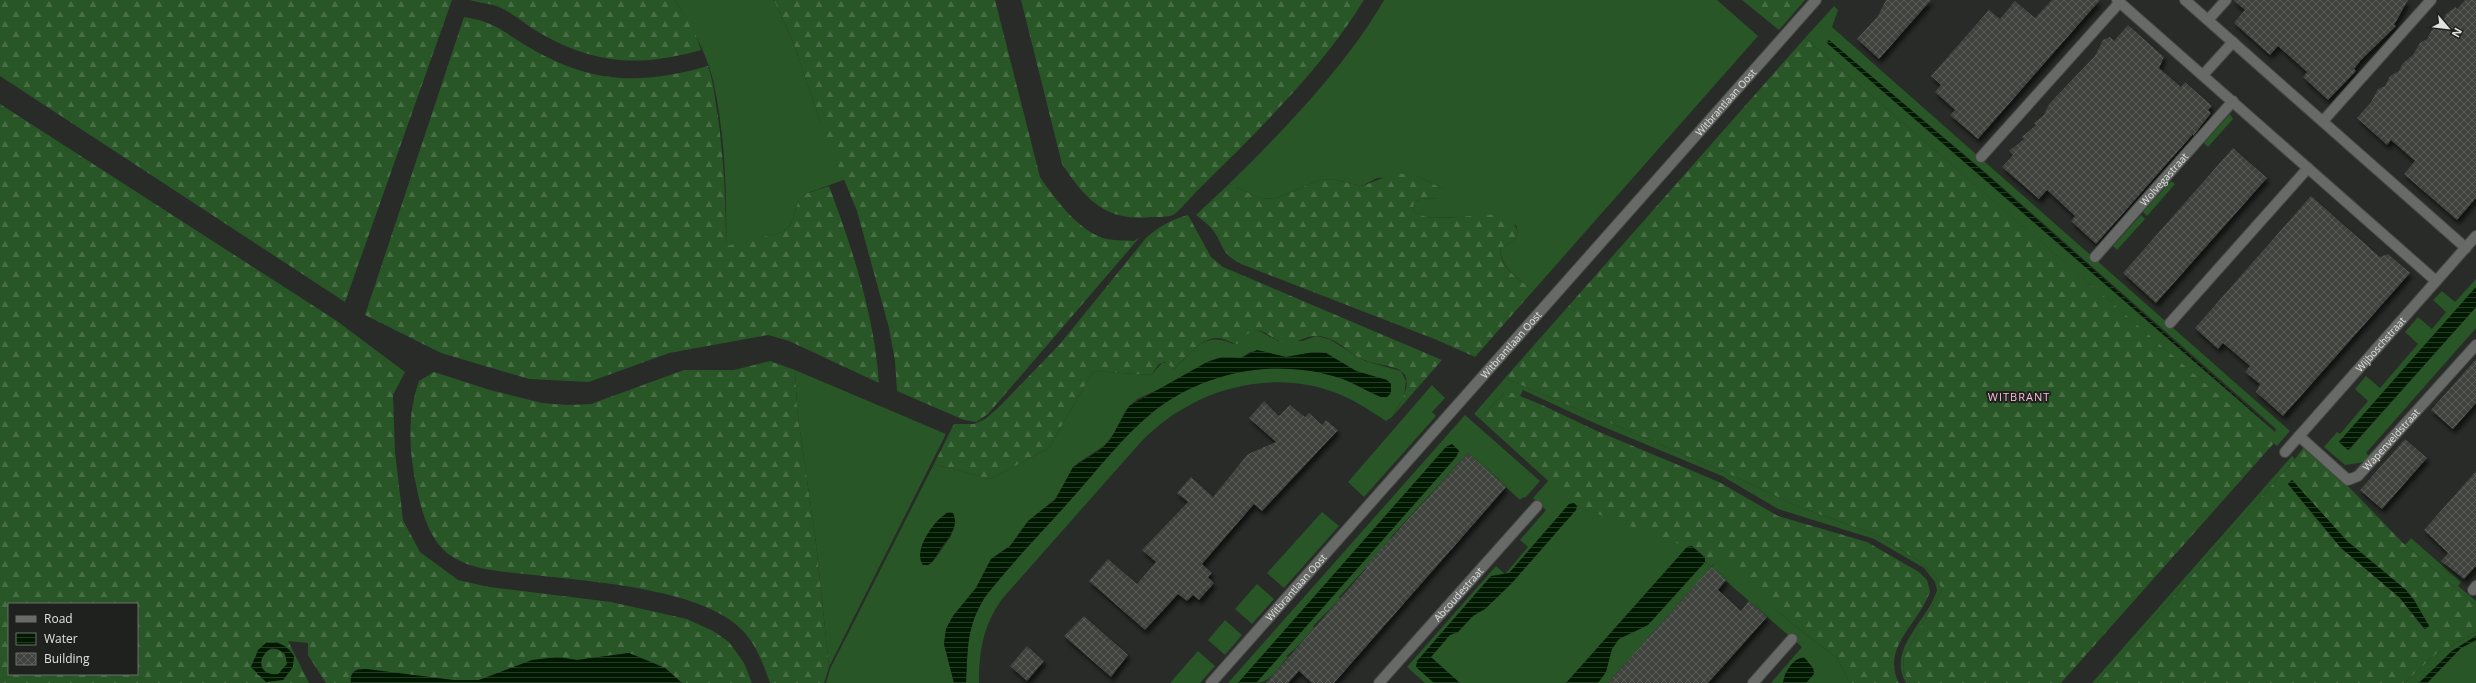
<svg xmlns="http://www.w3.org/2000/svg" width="2476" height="683" viewBox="0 0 2476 683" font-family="'Open Sans',sans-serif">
  <defs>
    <pattern id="forest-firs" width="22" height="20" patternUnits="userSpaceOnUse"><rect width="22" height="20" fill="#285626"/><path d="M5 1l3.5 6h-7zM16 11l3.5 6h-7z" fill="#476e45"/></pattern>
    <pattern id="water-rules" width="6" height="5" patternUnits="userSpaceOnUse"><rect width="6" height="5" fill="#001900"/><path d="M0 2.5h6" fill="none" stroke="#253a25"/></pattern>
    <pattern id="building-cross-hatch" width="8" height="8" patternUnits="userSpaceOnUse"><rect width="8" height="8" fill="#3f423e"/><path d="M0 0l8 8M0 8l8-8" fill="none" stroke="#5a5d59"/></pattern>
    <filter id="shadow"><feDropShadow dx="2.5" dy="4.5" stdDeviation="2" flood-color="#0009"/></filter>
  </defs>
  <rect width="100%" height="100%" fill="#282b27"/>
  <path fill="#285626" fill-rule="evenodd" d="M675 0H774L792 39 821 124 846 179 805 194 799 200 791 224 783 232 726 247C727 192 725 134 713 80 706 51 690 25 675 0Z
    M1384 0H1717L1758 36 1534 290C1519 281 1501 268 1500 249L1514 240 1518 232 1516 225C1501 222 1486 219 1472 217 1453 215 1430 223 1413 211L1414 203 1422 198 1438 199 1443 189 1417 176 1377 178 1362 186 1332 179 1320 180 1274 199 1260 198 1229 184C1283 131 1346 66 1384 0Z
    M1834 6 1838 10 1832 27 2290 431 2277 446 1805 38ZM1828 40 1986 173 2276 429 2275 432 1827 43Z
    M2230 114 2233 119 2208 147 2204 143Z
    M2171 181 2175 184 2147 216 2143 212Z
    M2141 215 2145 219 2117 250 2113 246Z
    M2476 279V287L2339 442 2349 450 2476 307V328L2366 453 2370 456 2365 462 2345 465 2324 447 2337 432 2340 434 2368 401 2355 389 2366 376 2380 388 2418 344 2405 332 2418 317 2432 329 2446 312 2433 300 2442 291 2455 302Z
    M1258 330 1278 341H1302L1316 336 1329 339 1365 361 1401 371 1406 381 1404 397 1392 417 1386 421C1372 412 1358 402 1341 395 1271 366 1191 389 1140 443L1002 599C983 626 979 651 979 683H966C968 649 966 627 985 597 1012 562 1044 530 1073 497 1099 468 1124 435 1154 411 1207 370 1279 357 1343 379 1356 384 1368 392 1381 397L1389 395 1379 378 1356 371 1326 353 1314 352 1286 357 1261 351 1250 352 1241 358 1223 357 1212 360 1173 383 1137 399 1126 410 1113 435 1105 445 1078 463 1055 499 1033 517 1010 546 991 559 976 588 953 616 946 629 944 644 954 683H826L830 669 934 464 990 479 1049 448 1093 371 1151 375 1162 363H1168L1174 369C1194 351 1204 330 1233 344L1250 332ZM951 512 954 517 951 536 935 559 946 513Z
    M795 370 946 434 829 667 816 543 797 409Z
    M1505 378 1736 477 1799 507 1877 535 1919 561 1935 576 1942 589 1904 656 1903 671 1910 683H1906C1886 649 1928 621 1937 590L1935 582 1924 568 1874 539 1778 509 1722 476 1592 422 1523 390 1520 396 1504 393 1480 419 1474 414Z
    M1432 385 1445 398 1432 412 1436 416 1364 497 1348 482Z
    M1465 415 1540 481 1525 498 1523 497 1520 500 1468 453 1390 538 1392 540 1339 597 1340 599 1313 626 1314 628 1294 650 1286 656 1288 657C1278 668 1270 683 1256 683L1456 457 1459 451 1452 444 1446 447 1238 683H1228Z
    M2292 456 2295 459 2097 683H2092Z
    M1549 480 1576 506 1692 546 1705 558V562L1711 567 1608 683H1425L1407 667 1496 566 1505 574 1528 547 1520 540 1546 510 1533 498Z
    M1322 512 1339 526 1284 588 1267 573Z
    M2411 538 2461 582 2458 586 2476 601V605L2405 545Z
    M1719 558 1790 622 1837 658 1850 683H1806L1814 673 1813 668 1785 673 1783 683H1771L1802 647 1711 568Z
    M1257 584 1274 599 1252 624 1235 609Z
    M1225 620 1242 635 1225 655 1208 640Z
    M2476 632V636L2452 651 2419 683H2404L2436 654Z
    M2476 640V683H2427L2461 648Z
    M1198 651 1215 666 1200 683H1170Z"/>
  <path fill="url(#forest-firs)" fill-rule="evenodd" d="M0 0H452L345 302 0 76Z
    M470 0H675L695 33 701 50C641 67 596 65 540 33 526 25 514 14 499 7 490 3 478 3 470 0Z
    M774 0H995L1040 177C1055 199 1077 229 1103 238 1112 241 1125 240 1134 241L1140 237 988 414 976 422 964 420 897 391 895 361 889 328 857 211 821 124 792 39Z
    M1021 0H1364C1323 67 1259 130 1203 185 1197 190 1178 213 1173 215 1168 217 1158 217 1152 217 1106 222 1086 200 1062 164Z
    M1742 0H1805L1779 30Z
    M464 17C497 22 504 33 532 49 593 84 641 85 708 66 714 83 715 100 718 117 724 161 726 203 726 246L783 232 791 224 799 200 805 194 829 186C852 247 875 318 879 383L789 341 768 335 669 353 589 382 529 379 441 353 365 315Z
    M1805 38 2274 443 2061 683H1910L1903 671 1904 656 1942 589 1935 576 1919 561 1877 535 1799 507 1736 477 1505 378Z
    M0 104 337 321 405 372 393 395 395 452 403 520 420 552 458 580 489 587 611 602 687 619 713 631 729 642 744 663 752 683H682L665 668 629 653 577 660 557 657 479 680H453L358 669 353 672 351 683H326L308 655V643L288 641 309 683H0ZM9 604H137V674H9ZM276 642 285 646 293 667 283 680 257 675 258 650Z
    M1396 173 1417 176 1443 189V195L1438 199 1422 198 1414 203 1413 211C1442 232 1506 195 1518 232L1514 240 1500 249C1500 268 1519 281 1534 290L1475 357 1437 340 1241 264C1218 252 1225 244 1211 228 1207 223 1201 219 1196 215L1229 184 1260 198 1274 199 1320 180 1332 179 1362 186Z
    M1188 215 1211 257 1223 267 1442 360 1392 417C1400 405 1419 375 1395 368 1383 364 1371 364 1360 358 1345 350 1336 337 1317 336 1306 335 1297 344 1285 343 1274 341 1268 332 1258 330L1247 334 1237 344C1231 343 1226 339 1219 338 1202 336 1185 359 1174 369L1165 362 1159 364 1151 375 1093 371 1049 448 990 479 934 464 954 424H974L985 419 998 408 1060 344 1146 238C1158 227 1172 219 1188 215Z
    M770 361 795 370 797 409 816 543 829 667 824 683H770C763 664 757 645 742 630 701 587 582 581 525 574 498 571 469 570 447 553 428 537 421 509 416 485 409 451 407 414 419 381L434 372 490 390 542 403 567 405 591 404 684 370H734Z
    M1504 393H1513L1542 405 1597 431 1719 482 1778 516 1867 542 1919 572 1927 580 1930 591C1921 622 1880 647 1899 683H1850L1837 658 1790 622 1719 559 1711 567 1705 562V557L1692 546 1687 547 1576 506 1480 419Z
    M2304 447 2341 479 2405 545 2476 605V632L2436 654 2404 683H2097L2295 459ZM2292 480 2347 541 2406 590 2414 600 2429 626 2424 629 2399 597 2341 548 2288 484Z
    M261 662a13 13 0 1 1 26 0a13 13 0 1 1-26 0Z"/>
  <path fill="url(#water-rules)" fill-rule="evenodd" d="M1829 40 1986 174 2276 432 1827 43Z
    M2476 287V307L2348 450 2339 442Z
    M1257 350 1286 357 1314 352 1326 353 1356 371 1387 380 1391 384V393L1387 397H1381C1368 392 1356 384 1343 379 1279 357 1207 370 1154 411 1124 435 1099 468 1073 497 1044 530 1012 562 985 597 966 627 968 649 966 683H954L944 644 946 629 953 616 976 588 991 559 1010 546 1028 521 1055 500 1073 467 1100 450 1110 440 1129 406 1207 362 1223 357 1241 358Z
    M1452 444 1459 451 1456 457 1256 683H1238L1446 447Z
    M2292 480 2347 541 2406 590 2414 600 2429 626 2425 629 2399 597 2341 548 2288 484Z
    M1574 503 1577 506 1576 510 1511 584 1485 609 1473 616 1458 632 1450 635 1431 657 1460 683H1434L1416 667 1417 661 1491 576 1509 573 1569 504Z
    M949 512 953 513C960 528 947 539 939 551 936 556 934 562 928 565H923C912 551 935 518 949 512Z
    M1692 546 1705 558V562L1648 625 1619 639 1612 649 1606 672 1598 683H1566L1687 547Z
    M2476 636V640L2461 648 2427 683H2419L2452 651Z
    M267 642C279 642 287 645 294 656L293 667 283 680 266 682 251 667 258 650ZM271 648 278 649 285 654 287 664 278 674C258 676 256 658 271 648Z
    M629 653 665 668 682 683H351C349 671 357 669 367 669L453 680H479L532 660 557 657 577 660Z
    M1804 657 1813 668 1814 674 1806 683H1783C1785 672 1792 659 1804 657Z"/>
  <path fill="url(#building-cross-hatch)" filter="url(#shadow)" d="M1886 0H1931L1879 59 1857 39 1878 16Z
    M2052 0H2100L1978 139 1950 115 1955 110 1935 92 1941 85 1931 76 1989 10 2000 19 2015 1 2035 18Z
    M2233 0H2408L2394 25 2396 26 2361 60 2354 69 2356 71 2328 100 2303 77 2307 72 2278 46 2270 55 2234 23 2245 10Z
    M2465 0H2476V198L2457 220 2404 174 2415 161 2391 140 2387 145 2357 118 2371 102 2378 89 2385 86 2390 76 2399 71 2403 63 2413 55 2420 43 2427 39 2432 30 2441 24 2446 14 2455 7 2457 9Z
    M2128 25 2164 57 2159 68 2181 87 2185 82 2212 106 2208 110 2211 113 2193 136V134L2096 244 2071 221 2075 216 2047 190 2039 199 2002 167 2013 155 2009 151 2024 139 2022 137 2036 125 2034 123 2044 115 2049 104 2095 56 2103 40 2110 37 2114 41Z
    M2233 148 2267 178 2156 303 2123 273Z
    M2311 196 2380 257 2388 254 2410 273 2283 416 2256 392 2260 384 2245 372 2250 366 2223 343 2218 349 2195 328Z
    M2476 359V403L2453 429 2431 410Z
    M1264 401 1279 416 1290 405 1305 417 1309 413 1322 425 1326 420 1338 430 1262 511 1254 504 1202 564 1212 573 1208 577 1214 583 1199 600 1193 595 1187 601 1178 594 1145 630 1089 581 1108 559 1137 584 1156 562 1142 550 1188 502 1177 493 1191 477 1213 497 1248 454 1276 442 1249 418Z
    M2405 439 2427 458 2382 509 2360 490Z
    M1468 453 1506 487 1486 510 1334 683H1312L1299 671 1288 683H1266L1366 569 1364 568Z
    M2476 471V566L2464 579 2441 561 2448 553 2424 530Z
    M1711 567 1726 580 1718 590 1741 611 1749 601 1767 617 1735 653 1708 683H1608Z
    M1084 616 1128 655 1111 677 1064 636Z
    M1027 646 1044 661 1027 681 1010 666Z"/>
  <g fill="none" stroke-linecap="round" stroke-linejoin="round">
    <g stroke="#474946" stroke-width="12">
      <g id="service">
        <path d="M2208 20 2226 0"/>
        <path d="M2323 121 2431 0"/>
        <path d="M1981 157 2120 2"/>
        <path id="s1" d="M2095 257 2233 101"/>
        <path d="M2170 323 2308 168"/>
      </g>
    </g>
    <g stroke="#474946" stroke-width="12">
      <g id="minor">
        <path d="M2117 0 2436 281"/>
        <path d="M2185 0 2466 248"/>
        <path d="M2203 75 2233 42"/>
        <path id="s2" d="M2299 436 2348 480 2358 476 2476 345"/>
        <path id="s3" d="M2285 452 2476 236"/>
        <path d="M2473 590 2476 586"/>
        <path id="s4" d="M1211 683 1816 0"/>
        <path id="s5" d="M1379 683 1537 506"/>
        <path d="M1753 683 1792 639"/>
      </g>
    </g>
    <use href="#service" stroke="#676a66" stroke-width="10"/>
    <use href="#minor" stroke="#676a66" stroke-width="10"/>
  </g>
  <g text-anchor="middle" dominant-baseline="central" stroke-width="4" stroke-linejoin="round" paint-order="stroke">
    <g font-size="10" fill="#e0e2df" stroke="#1e211e">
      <text stroke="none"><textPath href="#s4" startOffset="776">Witbrantlaan Oost</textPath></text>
      <text stroke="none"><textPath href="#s1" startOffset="104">Wolvegastraat</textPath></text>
      <text stroke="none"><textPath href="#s3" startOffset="144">Wijboschstraat</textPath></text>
      <text stroke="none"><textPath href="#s4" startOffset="452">Witbrantlaan Oost</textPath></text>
      <text stroke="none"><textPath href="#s2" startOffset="126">Wapenveldstraat</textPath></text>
      <text stroke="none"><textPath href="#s4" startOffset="128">Witbrantlaan Oost</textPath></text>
      <text stroke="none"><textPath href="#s5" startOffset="119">Abcoudestraat</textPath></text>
    </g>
    <g font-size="11" letter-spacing="1" fill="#fdbdd7" stroke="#1e211e">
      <text x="2019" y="396">WITBRANT</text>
    </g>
  </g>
  <rect x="8" y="603" width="130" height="72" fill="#1e211e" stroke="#6c6e6b"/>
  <rect x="16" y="616" width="20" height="6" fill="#676a66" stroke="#6c6e6b"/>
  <text x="44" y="623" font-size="12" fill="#e0e2df">Road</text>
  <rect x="16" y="633" width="20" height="12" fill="url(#water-rules)" stroke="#6c6e6b"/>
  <text x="44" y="643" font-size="12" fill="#e0e2df">Water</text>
  <rect x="16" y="653" width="20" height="12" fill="url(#building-cross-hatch)" stroke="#6c6e6b"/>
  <text x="44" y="663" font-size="12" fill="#e0e2df">Building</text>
  <g transform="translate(2448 28) rotate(118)" stroke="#1e211e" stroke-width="3" paint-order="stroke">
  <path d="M0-3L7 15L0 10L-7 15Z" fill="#e0e2df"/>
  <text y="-6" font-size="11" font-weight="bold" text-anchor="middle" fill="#e0e2df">N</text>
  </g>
</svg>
